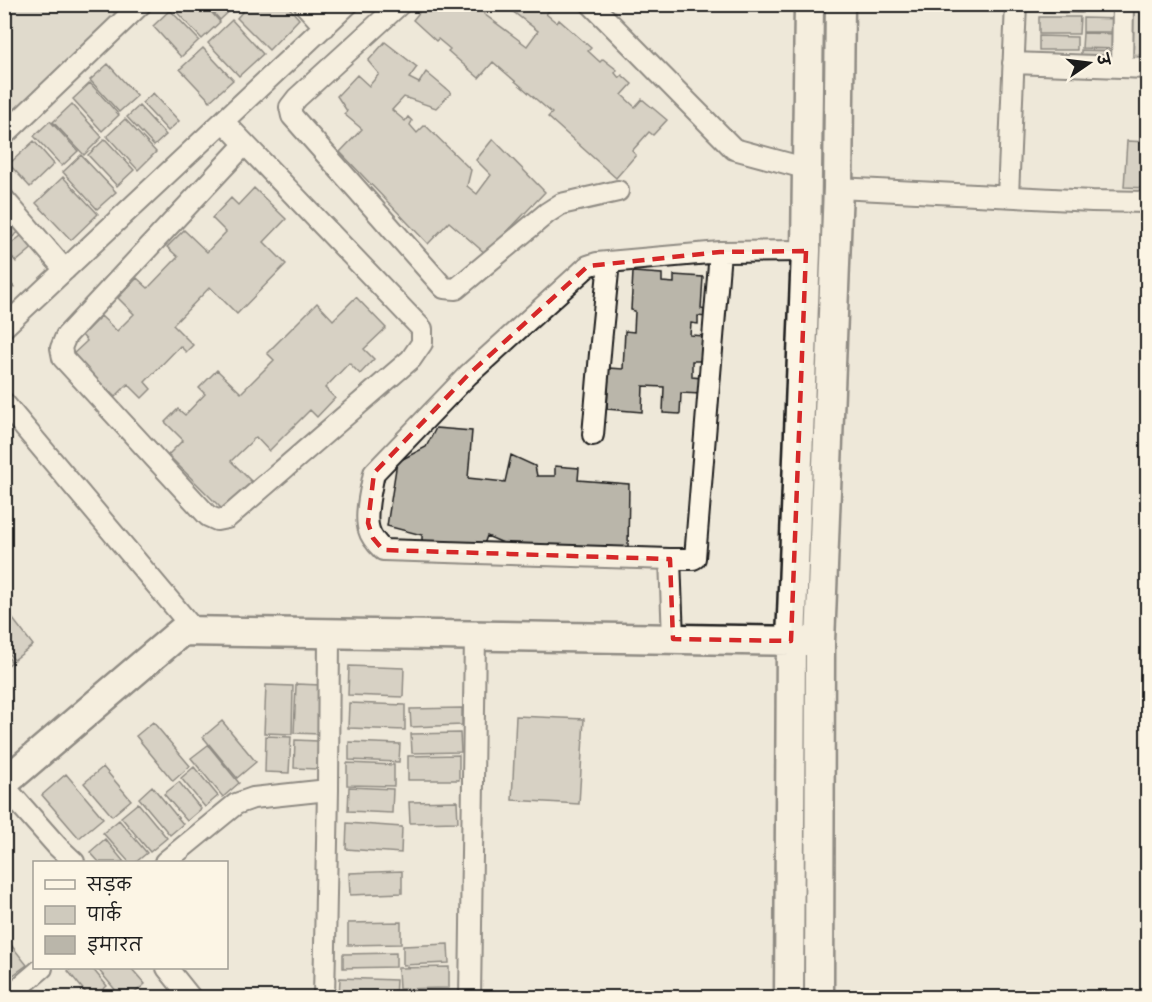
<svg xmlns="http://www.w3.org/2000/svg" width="1152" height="1002" viewBox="0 0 1152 1002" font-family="Mali,'Playpen Sans Deva',sans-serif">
  <rect width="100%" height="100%" fill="#eee8d9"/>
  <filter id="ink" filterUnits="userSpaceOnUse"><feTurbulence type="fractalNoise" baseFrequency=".0167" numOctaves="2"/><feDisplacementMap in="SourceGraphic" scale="12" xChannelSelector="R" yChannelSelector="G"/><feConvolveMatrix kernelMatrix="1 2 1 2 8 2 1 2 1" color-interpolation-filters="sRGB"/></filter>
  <g filter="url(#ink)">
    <path fill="#cfcabd" stroke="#76736c" stroke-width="1.5" d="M5 5H107L118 17 5 119Z
      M1134 5H1147V55L1131 54Z"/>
    <path fill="#bab6aa" stroke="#1c1c1c" stroke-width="1.5" d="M172 4H204L220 22 202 39 171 6Z
      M206 4H237L220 20Z
      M249 4H286L299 19 269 50 237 18Z
      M426 4H491L484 14 527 46 538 31 503 4H542L549 11 546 14 557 23 559 20 591 48 588 51 600 62 603 59 617 70 615 73 619 78 622 75 632 84 622 95 635 107 642 99 667 120 653 135 649 132 632 151 636 155 616 178 548 117 552 113 493 62 479 78 448 51 450 49 438 39 436 41 413 20Z
      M1040 4H1082V13L1040 12Z
      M170 10 199 40 181 57 153 26Z
      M1039 17H1080L1079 34H1039Z
      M1083 18 1120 19V32H1083Z
      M232 20 263 54 239 76 208 43Z
      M1083 33 1118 34V49L1082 48Z
      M1039 36 1077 37V50H1039Z
      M385 42 417 67 409 78 419 83 426 72 451 93 436 108 404 97 392 110 405 121 408 117 412 121 410 125 417 133 425 125 471 170 467 186 477 194 491 175 476 160 493 139 545 192 486 254 449 222 428 244 340 152 362 129 344 114 347 111 337 96 357 75 369 86 379 74 368 61Z
      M203 48 233 80 210 101 180 69Z
      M1081 50 1117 51V65H1081Z
      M108 64 137 96 119 112 90 80Z
      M90 83 119 115 102 131 73 99Z
      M153 93 179 121 168 131 142 103Z
      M1147 94H1148V132H1145Z
      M72 104 102 137 84 155 53 122Z
      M139 106 166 135 154 146 127 117Z
      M125 119 156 152 138 170 107 136Z
      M50 121 78 151 62 166 34 136Z
      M105 139 134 170 117 186 88 155Z
      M34 141 54 164 30 187 9 164Z
      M1127 141 1148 142V188L1124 187Z
      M81 155 116 192 97 209 63 172Z
      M63 177 98 214 71 240 36 203Z
      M254 188 286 219 264 242 286 264 237 314 210 287 173 325 193 345 186 352 180 346 145 382 151 389 142 398 128 384 115 397 72 355 87 341 82 335 101 316 117 331 134 314 118 298 137 278 148 288 178 257 167 247 184 230 207 252 226 232 212 218 231 198 238 205Z
      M5 209 21 230 4 244Z
      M25 233 35 246 16 262 5 248Z
      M633 272 662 274V282L674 283V275L703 277 701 309 706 310V317L698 316V324L691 323 690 335 705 336 703 361H692V377L702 378 701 394 681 393 680 414 663 413 664 387 643 386 642 412 607 409 609 368 623 369 625 331 634 332 635 311 631 310Z
      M4 276 14 287 4 295Z
      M356 297 386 328 364 349 374 359 360 374 349 363 325 388 335 398 317 417 310 410 269 451 256 437 231 461 252 482 224 511 168 455 183 440 165 422 178 409 185 415 205 394 199 388 217 370 241 393 274 360 267 353 317 303 333 320Z
      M436 428 472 431 468 478 505 482 511 455 535 466 537 476H555V466L579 468 578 480 629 484 628 549 575 546 508 545 487 536 481 552 422 550V535L387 526 397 462 426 447Z
      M6 610 33 645 14 660 4 648V611Z
      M4 653 12 662 4 668Z
      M349 666 404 668 403 697 348 695Z
      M296 684 321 685 320 734 294 733Z
      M266 685 293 686 292 734 264 733Z
      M349 703 405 705V730L348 728Z
      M462 708V725L411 727 410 709Z
      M516 716 584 719 579 804 512 800Z
      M222 721 256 762 237 778 203 737Z
      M153 722 190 766 173 781 136 736Z
      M460 733 461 752 412 753 411 734Z
      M266 736 291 737 289 773 265 772Z
      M295 740 318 741 317 769 294 768Z
      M349 742 400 744 399 762 349 760Z
      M208 745 239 783 223 797 191 758Z
      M459 755V780H408V756Z
      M347 763 394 765V786L347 785Z
      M103 767 131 800 112 816 84 783Z
      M194 767 218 796 205 807 181 778Z
      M66 774 103 818 79 838 42 795Z
      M179 782 201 809 187 821 164 794Z
      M152 786 183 824 170 835 139 798Z
      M349 787 393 789 392 813 348 811Z
      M457 801 458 822 410 823 409 802Z
      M138 803 167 838 150 852 121 817Z
      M119 820 147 853 136 862H129L103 833Z
      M347 823 402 827 401 853 346 849Z
      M105 839 124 862H99L90 852Z
      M402 871V893L350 895 349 873Z
      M401 922V944L348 945V923Z
      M4 936 27 965 9 978 4 972Z
      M448 944 449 963 403 965V946Z
      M396 953V967L343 968V954Z
      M449 967V988L399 989 398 968Z
      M72 968H92L107 986 93 998H90L68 971Z
      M97 968H131L145 984 129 998H122Z
      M340 978 396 980 395 998H339Z
      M54 991 59 998H46Z"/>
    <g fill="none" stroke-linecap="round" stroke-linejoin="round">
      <g stroke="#1c1c1c" stroke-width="24">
        <path id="street" d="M304 4 325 27
          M400 4 297 98 290 107 292 116 444 288 456 289 547 213 561 204 618 191
          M591 4 734 149 808 169
          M1013 63 1148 68
          M1122 67 1123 4
          M224 122 422 329V343L411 359 227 518 217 520 208 516 63 358 61 348 66 336 245 144
          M4 135 141 4
          M838 188 1092 201 1148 202
          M1008 196 1016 4
          M4 199 65 270
          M4 327 348 4
          M4 403 195 631
          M593 435 601 342 609 262
          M670 559 383 550C378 545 371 538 369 530 364 515 371 489 374 473L468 375 588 266 597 263 720 252
          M673 639 670 559H693L695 558 720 252 806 251
          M4 786 57 846 74 862
          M165 862 236 804 253 798 328 790
          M167 968 191 998
          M7 998 42 968
          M324 998 328 790 329 633
          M470 998 475 636"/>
      </g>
      <g stroke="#1c1c1c" stroke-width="33">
        <path id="secondary" d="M4 783 182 631 809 641
          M789 998 791 641 806 251 809 4
          M819 998 820 642 838 188 840 4"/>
      </g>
      <use href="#street" stroke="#fcf5e5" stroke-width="20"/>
      <use href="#secondary" stroke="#fcf5e5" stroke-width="28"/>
    </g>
  </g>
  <path d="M0 0H1152V1002H0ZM806 251 791 641 673 639 670 559 383 550 373 538 368 523 374 473 468 375 588 266 720 252Z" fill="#eee8d9" fill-opacity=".55" fill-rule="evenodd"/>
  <path fill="none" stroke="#d62828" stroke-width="4.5" stroke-dasharray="12 8" stroke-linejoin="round" d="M806 251 791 641 673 639 670 559 383 550 373 538 368 523 374 473 468 375 588 266 720 252Z"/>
  <rect width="1152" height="1002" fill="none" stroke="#fcf5e5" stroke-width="24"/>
  <rect x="12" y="12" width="1128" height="978" fill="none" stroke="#1c1c1c" stroke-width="2" filter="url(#ink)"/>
  <rect x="33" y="861" width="195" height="108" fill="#fcf5e5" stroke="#a29e95" stroke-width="1.5"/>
  <rect x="45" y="880" width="30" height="9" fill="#fcf5e5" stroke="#a29e95" stroke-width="1.5"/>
  <text x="87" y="891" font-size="18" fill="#1c1c1c">सड़क</text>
  <rect x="45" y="906" width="30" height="18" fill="#cfcabd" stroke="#a29e95" stroke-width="1.5"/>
  <text x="87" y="921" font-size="18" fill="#1c1c1c">पार्क</text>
  <rect x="45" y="936" width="30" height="18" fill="#bab6aa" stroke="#a29e95" stroke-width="1.5"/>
  <text x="87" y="951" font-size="18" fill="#1c1c1c">इमारत</text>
  <g transform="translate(1089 63) rotate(76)" stroke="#fcf5e5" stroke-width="4.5" paint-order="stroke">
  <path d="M0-4.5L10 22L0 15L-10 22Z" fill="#1c1c1c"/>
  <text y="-9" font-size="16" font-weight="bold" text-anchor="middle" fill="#1c1c1c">उ</text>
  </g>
</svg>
